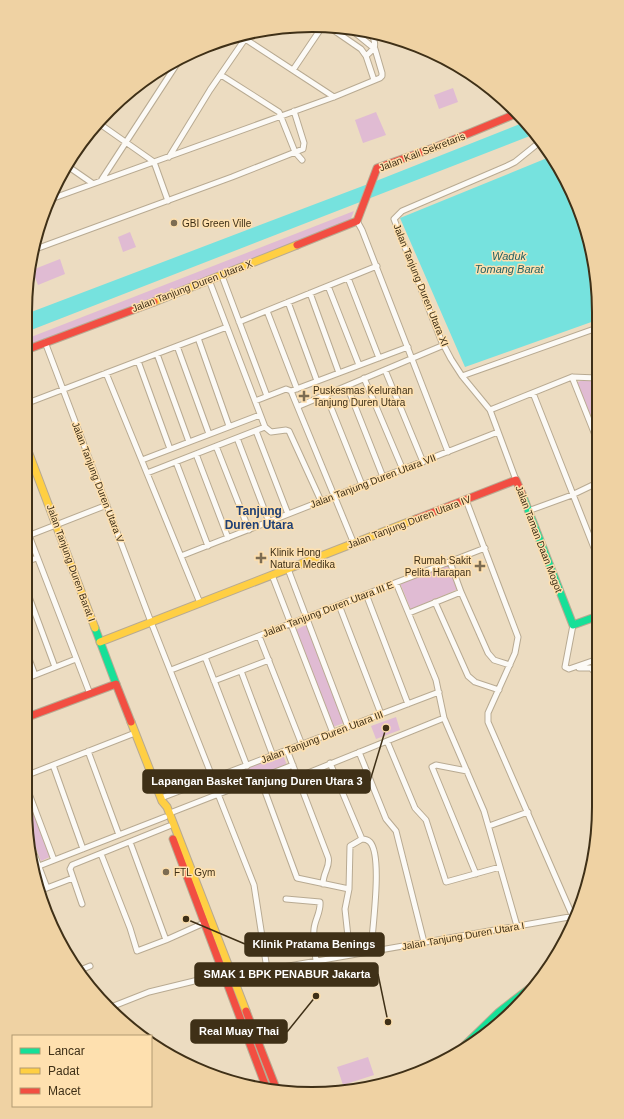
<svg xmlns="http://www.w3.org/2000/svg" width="624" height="1119" viewBox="0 0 624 1119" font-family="Arial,sans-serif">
  <rect width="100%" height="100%" fill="#ecdcc1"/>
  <path fill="#e0bbd3" d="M453 88 458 102 439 109 434 95Z
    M376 112 386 135 363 143 355 120Z
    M354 211 350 221 26 347V339Z
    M130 232 136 247 123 252 118 237Z
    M60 259 65 274 38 285 32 270Z
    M589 378C602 387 597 428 597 443L575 383Z
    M450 565 458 589 411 610 400 583Z
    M306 625 344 723 333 727 295 630Z
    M396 717 400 730 376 739 371 726Z
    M283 755 288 768 247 783 242 770Z
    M25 793 50 857 41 861C32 838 25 818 25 793Z
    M368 1057 374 1075 343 1085 337 1067Z"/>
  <path fill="#76e2de" d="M525 122 535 134 26 332V314L376 181Z
    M552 156 584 220 597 275V320L465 367 400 218Z"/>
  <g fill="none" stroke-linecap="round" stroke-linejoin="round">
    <g stroke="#b8aa92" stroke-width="7">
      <path id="street" d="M329 27 361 49 366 56 374 80
        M239 35 334 97
        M366 56C377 46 376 46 372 33
        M293 70 322 27
        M221 75 279 112 295 152 302 160
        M97 122 154 162 168 201
        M169 157 210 90 245 39
        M66 165 92 183
        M102 179 182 56
        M51 199 334 97 380 78 382 76V73L375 49 348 27
        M357 221 362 230 448 452
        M33 250 232 177 303 149 304 143 294 111
        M222 276 267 396
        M348 278 379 358
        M209 280 265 427 271 432 286 430 289 431 321 501
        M328 286 359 365
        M310 293 339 373
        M288 302 317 381
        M267 311 297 389
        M239 322 377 266
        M198 338 229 426
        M45 342 151 622 213 779
        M177 346 209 434
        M157 354 189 442
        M138 361 170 449
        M385 370 423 462
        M106 373 200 603
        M462 376 597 328
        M572 377 597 440
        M364 378 403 470
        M347 386 383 477
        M291 391 354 544
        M533 393 598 558
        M326 395 362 485
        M255 401 286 389 291 391 408 347
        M25 404 227 327
        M299 406 444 345
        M490 410 572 377 597 378
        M256 431 288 514
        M237 438 269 522
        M216 446 249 530
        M196 454 228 538
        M142 460 260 415
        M176 462 208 546
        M147 473 265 427
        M516 480 490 410 462 376 451 359 441 340 394 219 402 211 507 166 515 162 541 141
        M466 500 518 637 515 653 488 713V722L573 917
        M528 511 572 495 597 483
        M25 525 90 694
        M25 537 107 505
        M181 556 498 432
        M25 562 37 558
        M450 562 461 592 488 653 494 660 510 665
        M288 569 348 727
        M272 575 333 733
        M396 583 436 680 444 718 484 811 517 926
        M25 586 55 667
        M366 594 408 704
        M435 602 468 676 475 682 499 690
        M339 605 381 714
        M409 613 461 592
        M573 625 565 667 569 669 598 659
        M259 636 302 745
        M25 648 35 675
        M205 657 247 766
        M579 668H591L598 676
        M171 670 485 548
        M241 671 273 756
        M25 679 76 659
        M214 681 269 660
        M387 741 415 808 426 820 446 882 500 867
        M287 750 328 857C331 866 323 872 323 884
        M88 751 119 835
        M359 752 386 819 396 831 424 942
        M330 763 362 839
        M53 765 83 849
        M467 771 436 765 432 767 476 874
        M25 776 135 733
        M298 777 444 718
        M260 778 297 878 349 889
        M25 783 54 860
        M218 794 254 885 267 969
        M161 798 439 692
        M170 813 293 765
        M489 826 528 812
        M362 839C364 839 368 840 370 842 383 856 372 930 371 951
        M130 842 166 940
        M31 846 47 888
        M101 854 130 928 137 951 166 940 204 923
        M39 866 165 817
        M39 891 73 878
        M39 892 46 909
        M286 899 320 902C321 912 315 919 314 929 313 939 315 951 316 961
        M82 904 70 869 72 865 169 826
        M350 955 345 909 349 889 350 846 362 839
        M78 971 90 966
        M231 976 575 916
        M111 1007 149 992 223 974"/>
    </g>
    <g stroke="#b8aa92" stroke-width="9">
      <path id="fast" d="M522 494 573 625 598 616
        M95 628 116 684
        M465 1045 499 1012 530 988"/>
    </g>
    <g stroke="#b8aa92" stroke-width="9">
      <path id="slow" d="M154 302 297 245
        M25 443 95 628
        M100 642 416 519
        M131 722 162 801 167 807 246 1011"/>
    </g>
    <g stroke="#b8aa92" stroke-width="9">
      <path id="jam" d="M297 245 357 221 377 168 436 147 518 113
        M26 350 154 302
        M416 519 516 480 522 494
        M25 718 116 684 131 722
        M173 839 266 1087
        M246 1011 276 1088"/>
    </g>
    <use href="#street" stroke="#fcfaf6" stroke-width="5"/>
    <use href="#fast" stroke="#16e098" stroke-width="7"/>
    <use href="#slow" stroke="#ffcf43" stroke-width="7"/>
    <use href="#jam" stroke="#f24e42" stroke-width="7"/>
  </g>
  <g fill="#7c6c52" stroke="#fee0af" stroke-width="1.5">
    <circle cx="174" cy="223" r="4"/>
    <path d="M302 390h4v4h4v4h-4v4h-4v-4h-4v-4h4z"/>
    <path d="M259 552h4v4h4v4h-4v4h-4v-4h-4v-4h4z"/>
    <path d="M478 560h4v4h4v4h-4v4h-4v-4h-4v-4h4z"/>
    <circle cx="166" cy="872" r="4"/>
  </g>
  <g text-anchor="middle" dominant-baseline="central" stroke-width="3" stroke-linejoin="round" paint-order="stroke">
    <g font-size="10" fill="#3f3017" stroke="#fee0af">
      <text transform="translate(422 152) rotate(-21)">Jalan Kali Sekretaris</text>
      <text transform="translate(421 285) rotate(68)">Jalan Tanjung Duren Utara XI</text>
      <text transform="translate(192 286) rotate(-21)">Jalan Tanjung Duren Utara X</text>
      <text transform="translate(373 481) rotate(-21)">Jalan Tanjung Duren Utara VII</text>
      <text transform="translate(98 482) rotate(69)">Jalan Tanjung Duren Utara V</text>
      <text transform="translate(409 522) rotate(-21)">Jalan Tanjung Duren Utara IV</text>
      <text transform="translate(539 539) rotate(69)">Jalan Taman Daan Mogot</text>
      <text transform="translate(71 563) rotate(70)">Jalan Tanjung Duren Barat I</text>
      <text transform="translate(328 609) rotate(-21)">Jalan Tanjung Duren Utara III E</text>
      <text transform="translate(322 737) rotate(-21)">Jalan Tanjung Duren Utara III</text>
      <text transform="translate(463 936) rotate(-10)">Jalan Tanjung Duren Utara I</text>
    </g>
    <g font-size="10" fill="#3f3017" stroke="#fee0af" text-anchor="start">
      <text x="182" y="223">GBI Green Ville</text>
      <text x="313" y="390">Puskesmas Kelurahan<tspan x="313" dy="12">Tanjung Duren Utara</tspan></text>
      <text x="270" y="552">Klinik Hong<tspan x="270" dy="12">Natura Medika</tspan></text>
      <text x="471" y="560" text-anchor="end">Rumah Sakit<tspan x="471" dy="12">Pelita Harapan</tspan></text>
      <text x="174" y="872">FTL Gym</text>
    </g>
    <g font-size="11" font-style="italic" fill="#216063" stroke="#fee0af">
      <text x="509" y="256">Waduk<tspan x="509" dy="13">Tomang Barat</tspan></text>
    </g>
    <g font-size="12" font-weight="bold" fill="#204176" stroke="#fee0af">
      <text x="259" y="511">Tanjung<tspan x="259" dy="14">Duren Utara</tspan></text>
    </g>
  </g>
  <path d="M0 0H624V1119H0ZM312 32H312A280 280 0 0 1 592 312V807A280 280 0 0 1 312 1087H312A280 280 0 0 1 32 807V312A280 280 0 0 1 312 32Z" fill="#efd2a3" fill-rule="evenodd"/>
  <path fill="none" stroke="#3f3017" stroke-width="2" d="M312 32H312A280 280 0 0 1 592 312V807A280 280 0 0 1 312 1087H312A280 280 0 0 1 32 807V312A280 280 0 0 1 312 32Z"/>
  <path fill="none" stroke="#3f3017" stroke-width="1.5" d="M386 728L370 781M186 919L245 944M388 1022L378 974M316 996L287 1032"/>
  <g fill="#3f3017" stroke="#fee0af" stroke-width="1.5">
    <circle cx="386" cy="728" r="4"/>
    <circle cx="186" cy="919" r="4"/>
    <circle cx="388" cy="1022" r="4"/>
    <circle cx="316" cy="996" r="4"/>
  </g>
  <g fill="#3f3017" stroke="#3f3017" stroke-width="1.5">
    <rect x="143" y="770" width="227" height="23" rx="4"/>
    <rect x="245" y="933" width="139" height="23" rx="4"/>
    <rect x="195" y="963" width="183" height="23" rx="4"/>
    <rect x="191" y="1020" width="96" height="23" rx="4"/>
  </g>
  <g font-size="11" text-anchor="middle" font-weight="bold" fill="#fff">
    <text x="257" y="785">Lapangan Basket Tanjung Duren Utara 3</text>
    <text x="314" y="948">Klinik Pratama Benings</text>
    <text x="287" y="978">SMAK 1 BPK PENABUR Jakarta</text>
    <text x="239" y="1035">Real Muay Thai</text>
  </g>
  <rect x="12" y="1035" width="140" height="72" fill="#fee0af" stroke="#b29a72"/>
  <rect x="20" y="1048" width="20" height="6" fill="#16e098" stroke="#b29a72"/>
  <text x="48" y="1055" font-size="12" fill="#3f3017">Lancar</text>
  <rect x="20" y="1068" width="20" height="6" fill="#ffcf43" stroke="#b29a72"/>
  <text x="48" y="1075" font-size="12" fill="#3f3017">Padat</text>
  <rect x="20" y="1088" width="20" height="6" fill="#f24e42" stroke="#b29a72"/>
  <text x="48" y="1095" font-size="12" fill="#3f3017">Macet</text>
</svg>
